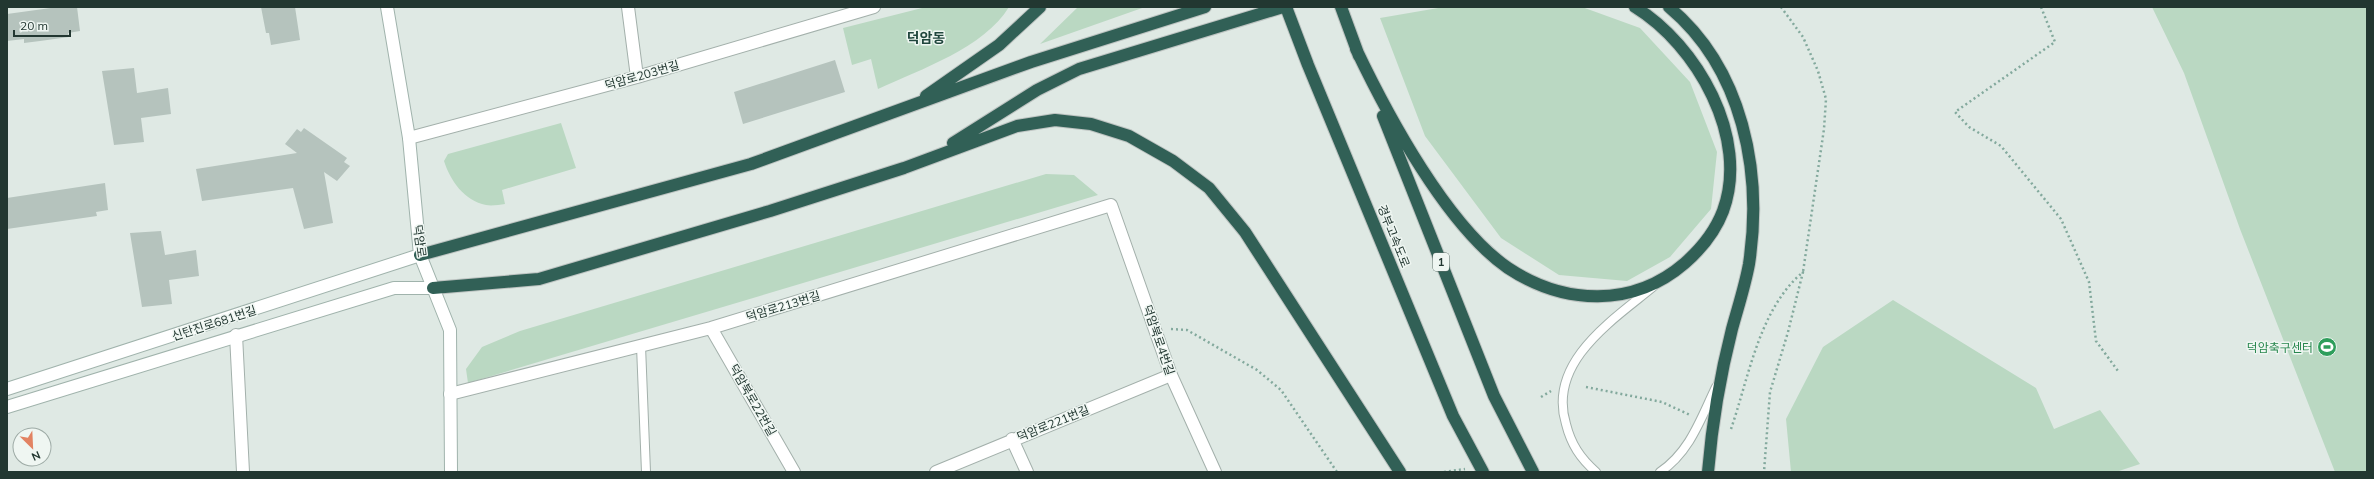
<svg xmlns="http://www.w3.org/2000/svg" width="2374" height="479" viewBox="0 0 2374 479" font-family="Mulish,'Noto Sans KR',sans-serif">
  <rect width="100%" height="100%" fill="#dfe9e4"/>
  <path fill="#bad8c2" d="M926 7H1009C984 48 921 69 878 89L871 59 852 65 843 28Z
    M1078 7H1145L1040 44Z
    M1444 7H1582L1640 28 1690 82 1717 152 1711 209 1670 257 1627 281 1559 275 1501 238 1425 136 1380 18Z
    M2152 7H2367V472H2335L2240 229 2184 73Z
    M561 123 576 168 502 190 505 204C499 205 491 206 486 205 464 201 450 180 444 161L448 154Z
    M1046 174 1074 175 1098 195 468 383 466 369 482 347 520 331Z
    M1893 300 2036 388 2054 429 2100 410 2140 464 2116 472H1791L1786 419 1823 347Z"/>
  <path fill="#b5c3bd" d="M58 7H77L80 31 68 33 69 37 40 41 24 43V39L7 41V14Z
    M261 7H295L300 40 271 45 269 33H266Z
    M835 60 845 92 743 124 734 92Z
    M134 68 137 93 168 88 171 114 141 118 144 142 114 145 102 71Z
    M304 128 347 158 344 162 350 166 337 181 324 172 333 223 304 229 293 188 202 201 196 169 297 153 285 144 297 129 301 132Z
    M105 183 108 210 96 212 97 216 7 229V198Z
    M161 231 165 255 196 250 199 276 169 280 172 304 142 307 130 233Z"/>
  <g fill="none" stroke-linecap="round" stroke-linejoin="round">
    <g stroke="#a3b0ab" stroke-width="10">
      <path id="lane" d="M641 346 646 472
        M1596 472C1580 458 1571 444 1566 424 1547 362 1613 320 1653 287
        M1660 472C1690 452 1701 418 1716 387"/>
    </g>
    <g stroke="#a3b0ab" stroke-width="14">
      <path id="street" d="M628 7 637 77
        M409 138 637 77 874 7
        M711 328 794 472
        M236 335 243 472
        M450 394 711 328 1111 205 1171 375 1215 472
        M1012 439 1027 472
        M936 472 1171 375"/>
    </g>
    <g stroke="#a0b3ac" stroke-width="14">
      <path id="secondary" d="M387 7 409 138 420 255 450 330 451 472
        M7 389 420 255
        M7 407 394 288H433"/>
    </g>
    <g stroke="#bdc3c1" stroke-width="14">
      <path id="highway" d="M1286 7 1308 65 1453 416 1483 472
        M1341 7 1359 56
        M1669 7C1743 69 1763 172 1749 264 1745 286 1738 307 1732 329 1720 376 1712 424 1708 472
        M1356 49C1388 116 1447 226 1508 268 1564 305 1633 308 1685 263 1702 248 1715 232 1723 211 1750 138 1697 45 1635 7
        M926 96 999 45 1040 7
        M1383 116 1494 396 1533 472
        M953 143 1037 90 1079 69 1283 7
        M420 255 751 164 1031 62 1205 7
        M433 288 539 279 770 211 904 168 1017 126 1055 120 1091 124 1129 136 1173 161 1209 188 1245 232 1400 472"/>
    </g>
    <path stroke="#83a99d" stroke-width="2.5" stroke-dasharray="2 3" stroke-linecap="butt" d="M1781 7 1803 37 1818 71 1826 99 1824 129 1803 272
      M2041 7 2055 42 1955 112 1969 127 2001 146 2061 219 2089 282 2096 341 2118 371
      M1171 329 1187 330 1257 370 1281 390 1337 472
      M1586 387 1662 402 1690 415
      M1541 397 1551 391
      M1731 429C1749 377 1759 309 1803 272L1788 332 1770 392 1764 472
      M1444 472 1465 469"/>
    <use href="#lane" stroke="#fff" stroke-width="8"/>
    <use href="#street" stroke="#fff" stroke-width="12"/>
    <use href="#secondary" stroke="#fff" stroke-width="12"/>
    <use href="#highway" stroke="#316056" stroke-width="12"/>
  </g>
  <defs>
    <g id="stadium-disc" transform="scale(1)"><circle r="9.5" fill="#2e9e5b" stroke="#eff6f2"/><path d="M0-5a6.5 5 0 1 0 0 10a6.5 5 0 1 0 0-10ZM-3.5-1.8h7v3.6h-7Z" fill="#fff"/></g>
  </defs>
  <g fill-rule="evenodd">
    <use href="#stadium-disc" x="2327" y="347"/>
  </g>
  <g text-anchor="middle" dominant-baseline="central" stroke-width="3" stroke-linejoin="round" paint-order="stroke">
    <rect fill="#eff6f2" stroke="#60706b" stroke-width="1" x="1433" y="253" width="16" height="18" rx="3"/>
    <g font-size="11" font-weight="bold" fill="#223731">
      <text x="1441" y="262">1</text>
    </g>
    <g font-size="12" fill="#223731" stroke="#eff6f2">
      <text transform="translate(642 75) rotate(-16)">덕암로203번길</text>
      <text transform="translate(1394 236) rotate(68)">경부고속도로</text>
      <text transform="translate(420 241) rotate(82)">덕암로</text>
      <text transform="translate(783 306) rotate(-17)">덕암로213번길</text>
      <text transform="translate(214 323) rotate(-18)">신탄진로681번길</text>
      <text transform="translate(1159 340) rotate(71)">덕암북로4번길</text>
      <text transform="translate(753 400) rotate(60)">덕암북로22번길</text>
      <text transform="translate(1053 423) rotate(-22)">덕암로221번길</text>
    </g>
    <g font-size="12" fill="#27864d" stroke="#eff6f2" text-anchor="end">
      <text x="2313" y="347">덕암축구센터</text>
    </g>
    <g font-size="14" font-weight="bold" fill="#20463d" stroke="#eff6f2">
      <text x="926" y="38">덕암동</text>
    </g>
  </g>
  <rect width="2374" height="479" fill="none" stroke="#223731" stroke-width="16"/>
  <g transform="translate(32 447) rotate(156)"><circle r="19" fill="#eff6f2" stroke="#9daaa5"/>
  <path d="M0-3L7 15L0 10L-7 15Z" fill="#e28363"/>
  <text y="-6" font-size="11" font-weight="bold" text-anchor="middle" fill="#223731">N</text>
  </g>
  <path d="M14 30v6h56v-6" fill="none" stroke="#223731" stroke-width="2"/>
  <text x="20" y="30" font-size="12" fill="#223731" stroke="#eff6f2" stroke-width="3" paint-order="stroke">20 m</text>
</svg>
